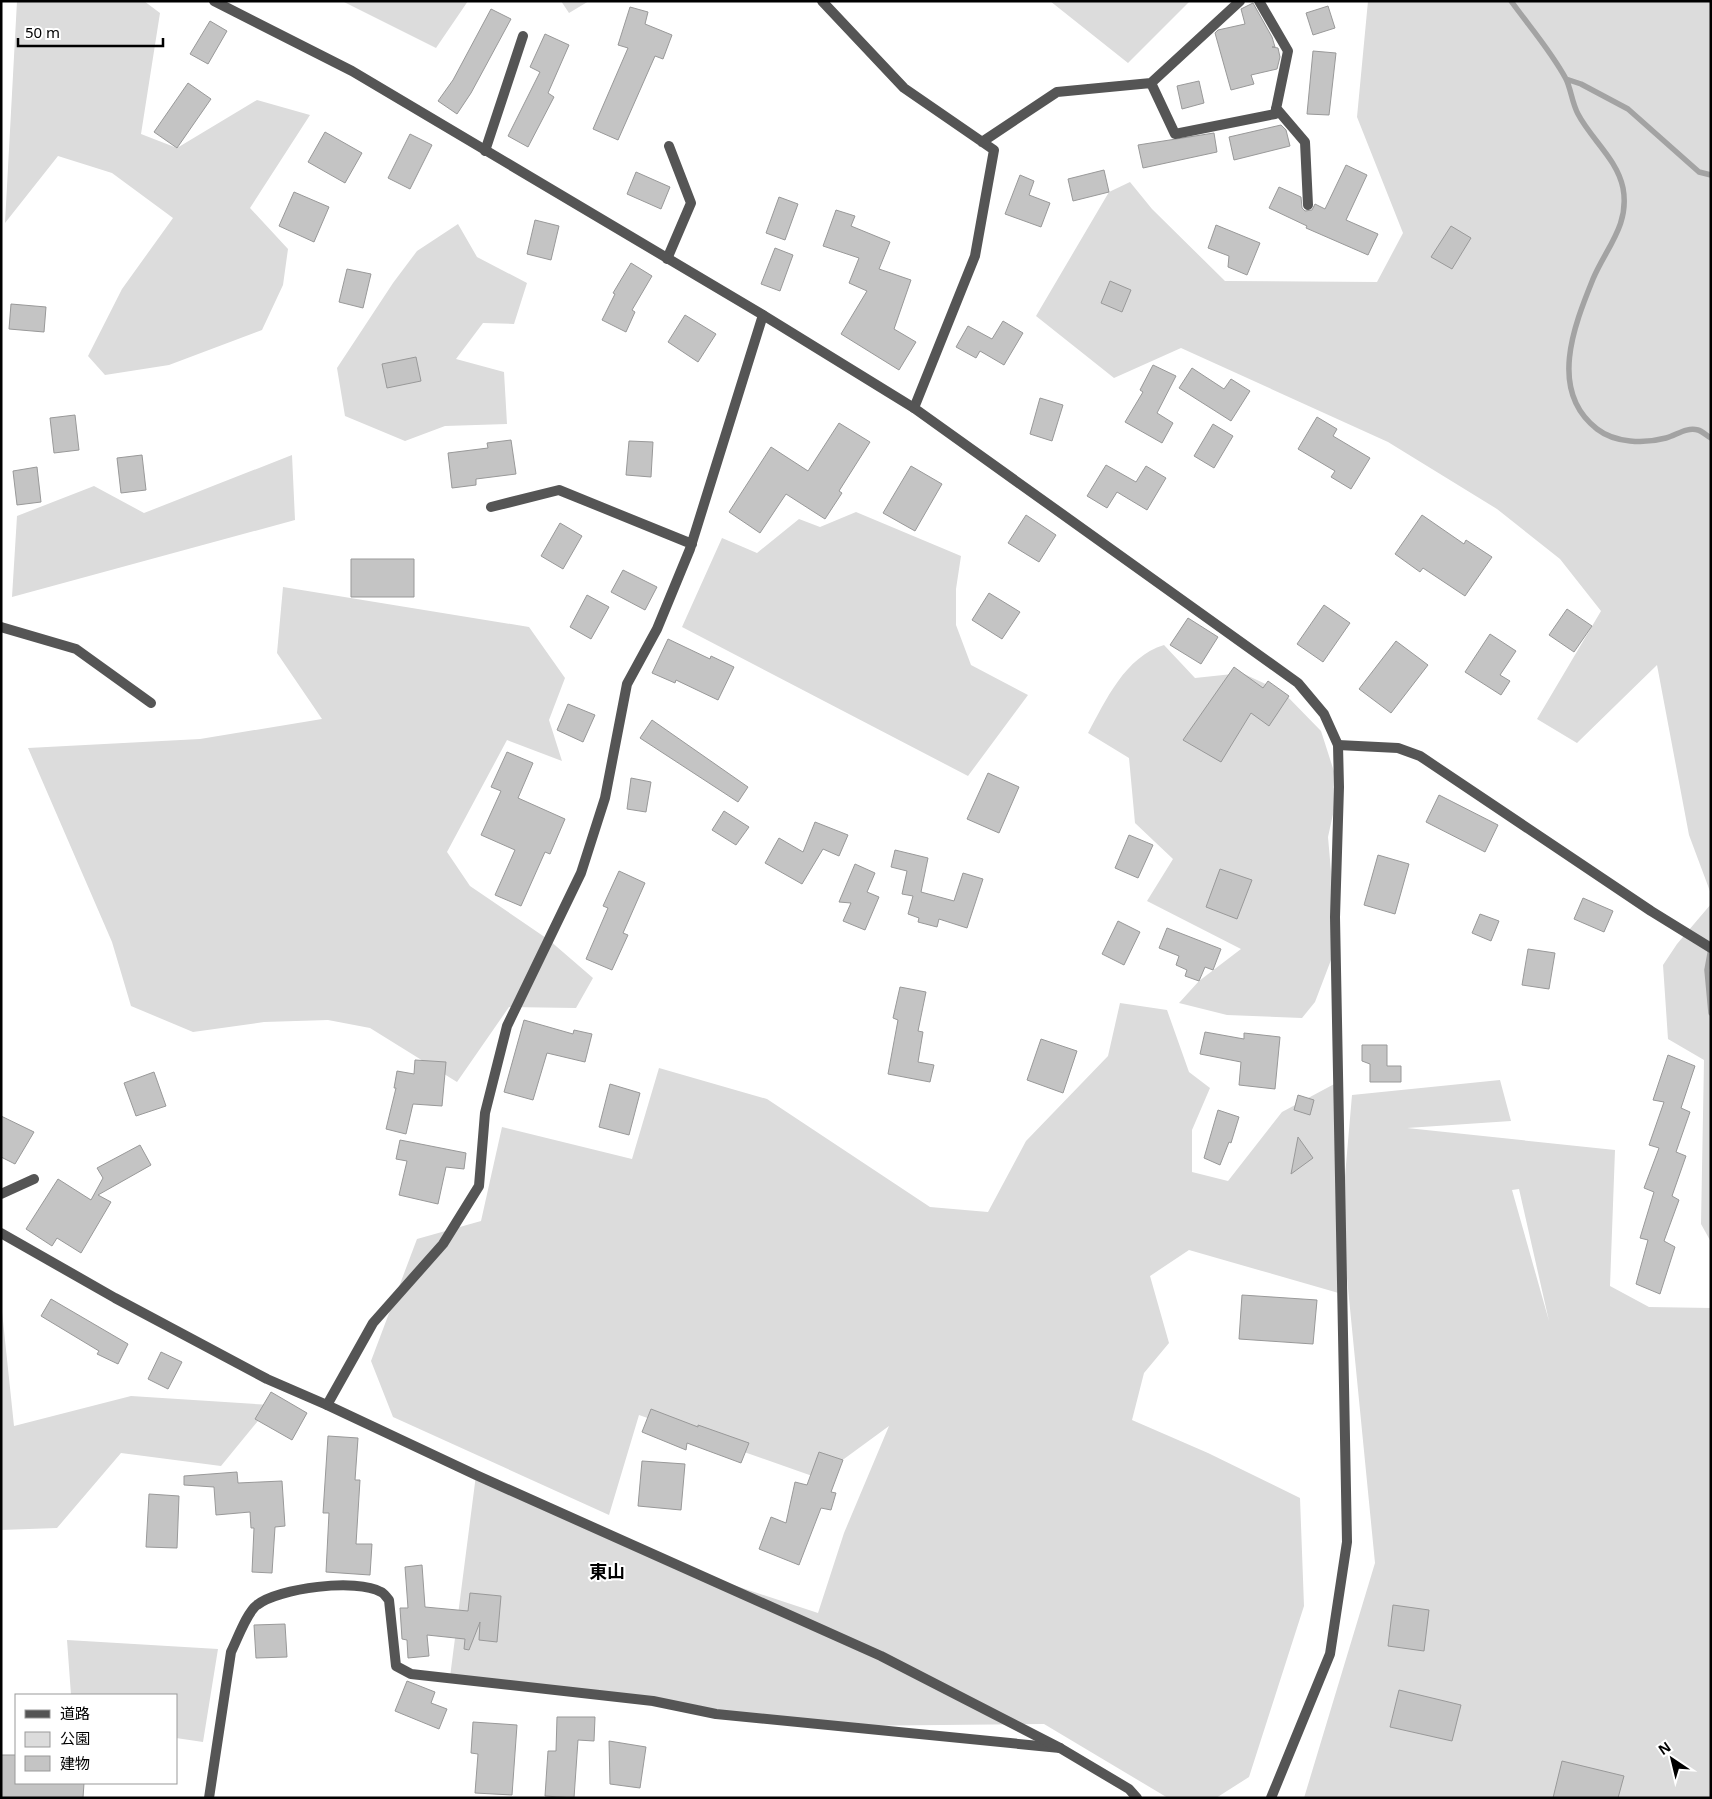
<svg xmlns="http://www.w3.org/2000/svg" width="1712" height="1799" viewBox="0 0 1712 1799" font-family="'Noto Sans','Noto Sans JP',sans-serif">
  <rect width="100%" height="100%" fill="#fff"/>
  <path fill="#dcdcdc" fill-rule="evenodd" d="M17 1H144L160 13 141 134 177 148 257 100 310 115 250 208 288 249 283 285 262 330 169 365 105 375 88 356 122 289 173 218 112 173 58 156 5 223Z
    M342 1H468L436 48Z
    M561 1H589L569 13Z
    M1050 1H1190L1128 63Z
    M1368 1H1711V894L1689 835 1657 665 1577 743 1537 719 1601 611 1560 559 1497 509 1388 442 1181 348 1114 378 1036 316 1109 192 1130 182 1152 209 1225 281 1377 282 1403 233 1357 117Z
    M458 224 477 257 527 283 514 324 483 323 456 359 504 372 507 424 445 426 405 441 345 416 337 368 393 283 417 251Z
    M292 455 295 520 12 597 17 516 94 486 144 513Z
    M856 512 961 556 956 589V625L971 665 1028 695 968 776 682 627 722 538 757 553 799 519 820 527Z
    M283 587 529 627 565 678 549 720 562 761 507 740 447 852 470 886 549 940 593 978 576 1008 509 1007 457 1082 370 1028 328 1020 264 1022 193 1032 131 1006 112 942 28 748 200 739 322 719 277 653Z
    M1164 645 1195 678 1242 673 1283 692 1321 731 1339 787 1328 837 1335 917 1331 960 1315 1002 1302 1018 1227 1015 1179 1003 1199 981 1241 949 1147 901 1173 859 1135 823 1129 758 1088 733C1106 700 1125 657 1164 645Z
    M1711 904V1242L1701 1224 1704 1060 1668 1039 1663 965 1677 944Z
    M1120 1003 1167 1010 1189 1072 1210 1088 1192 1130V1172L1228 1181 1282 1112 1338 1082 1342 1211 1352 1095 1500 1080 1511 1121 1407 1128 1615 1150 1610 1286 1649 1307 1711 1308V1798H1304L1375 1563 1342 1227V1294L1189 1250 1150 1276 1169 1343 1144 1373 1132 1420 1208 1453 1300 1498 1304 1606 1249 1777 1216 1798H1168L1044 1724 840 1726 450 1677 476 1475 691 1571 818 1613 844 1533 889 1426 818 1478 639 1415 609 1515 393 1417 371 1361 417 1239 481 1221 502 1127 632 1159 659 1068 767 1099 930 1207 988 1212 1026 1141 1108 1056ZM1519 1189 1549 1321 1512 1190Z
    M1 1302 14 1426 131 1396 271 1405 221 1466 121 1453 57 1528 1 1530Z
    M67 1640 218 1649 203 1742 176 1738V1695H71Z"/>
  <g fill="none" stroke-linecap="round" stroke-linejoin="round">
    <path stroke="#a3a3a3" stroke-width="5.5" d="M1511 1C1529 26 1551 51 1566 79 1571 89 1572 103 1578 114 1591 139 1617 159 1623 188 1630 225 1606 248 1593 279 1574 326 1548 391 1597 429 1615 443 1644 444 1666 438 1677 435 1686 427 1698 430 1702 431 1707 436 1711 438
      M1566 79 1581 84 1628 109 1699 172 1711 175
      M1711 948 1707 970 1711 1013"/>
  </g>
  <path fill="#c4c4c4" stroke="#999" d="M1253 3 1272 37 1275 47H1272L1278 48 1280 57 1277 69 1251 75 1254 84 1231 90 1215 33 1218 30 1245 24 1241 9Z
    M1328 6 1335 28 1313 35 1306 13Z
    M630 7 648 12 645 24 672 35 663 59 655 56 618 140 593 129 628 48 618 45Z
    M491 9 511 19 471 93 457 114 438 101 453 80Z
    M210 21 227 31 208 64 190 54Z
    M545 34 569 45 548 93 554 97 528 147 508 136 540 72 530 67Z
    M1313 51 1336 53 1329 115 1307 114Z
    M1199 81 1204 103 1182 109 1177 86Z
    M188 83 211 99 177 148 154 132Z
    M1281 125 1286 130 1290 146 1234 160 1229 137Z
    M325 132 362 153 345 183 308 162Z
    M1214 133 1217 152 1143 168 1138 145Z
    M410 134 432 145 410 189 388 178Z
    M1346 165 1367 175 1346 220 1378 234 1368 255 1306 228 1307 226 1269 208 1279 187 1301 197 1302 208 1305 211 1312 210 1315 204 1325 209Z
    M1104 170 1109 192 1073 201 1068 179Z
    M636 172 670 187 661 209 627 194Z
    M1020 175 1034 181 1029 195 1050 203 1041 227 1005 214Z
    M294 192 329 207 314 242 279 226Z
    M779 197 798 204 785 240 766 233Z
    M836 210 855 216 851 226 890 242 879 269 911 280 894 329 916 342 899 370 841 334 867 291 849 283 859 258 823 246Z
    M535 220 559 226 551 260 527 254Z
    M1216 225 1260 243 1247 275 1228 267 1229 256 1208 248Z
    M1451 226 1471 238 1452 269 1431 257Z
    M775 248 793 255 780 291 761 284Z
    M631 263 652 276 632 310 635 312 626 332 602 320 615 294 613 293Z
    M347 269 371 274 363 308 339 302Z
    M1110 281 1131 290 1122 312 1101 303Z
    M11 304 46 307 44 332 9 329Z
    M685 315 716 334 698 362 668 342Z
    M1003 321 1023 333 1004 365 980 351 976 358 956 347 968 326 992 339Z
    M416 357 421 381 387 388 382 364Z
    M1153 365 1176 376 1157 413 1173 423 1162 443 1125 422 1143 392 1140 390Z
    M1192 368 1224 389 1231 379 1250 391 1231 421 1179 388Z
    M1040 398 1063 405 1052 441 1030 434Z
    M75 415 79 450 54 453 50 418Z
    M1317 417 1337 429 1333 436 1370 458 1351 489 1331 477 1335 471 1298 449Z
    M839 423 870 442 839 491 842 493 825 519 786 494 760 533 729 512 771 447 808 471Z
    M1213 424 1233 436 1214 468 1194 456Z
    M511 440 516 474 476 479V485L452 488 448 453 488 448 487 443Z
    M629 441 653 442 651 477 626 475Z
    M142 455 146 490 121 493 117 458Z
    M1106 465 1136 482 1146 466 1166 478 1147 510 1117 492 1107 508 1087 496Z
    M911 466 942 484 915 531 883 513Z
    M37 467 41 502 17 505 13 471Z
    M1026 515 1056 535 1039 562 1008 543Z
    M1422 515 1464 544 1466 540 1492 557 1465 596 1423 568 1420 572 1395 554Z
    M560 523 582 536 563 569 541 556Z
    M351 559H414V597H351Z
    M623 570 657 587 645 610 611 592Z
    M989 593 1020 612 1002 639 972 620Z
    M587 595 609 607 591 639 570 627Z
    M1324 605 1350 623 1323 662 1297 644Z
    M1567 609 1592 626 1574 652 1549 635Z
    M1188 618 1218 637 1201 664 1170 645Z
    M1490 634 1516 651 1500 675 1510 681 1501 695 1465 672Z
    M668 639 710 659 711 656 734 667 718 700 676 680 675 683 652 673Z
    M1396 641 1428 665 1391 713 1359 689Z
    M1234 667 1263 688 1268 681 1289 696 1269 726 1251 713 1221 762 1183 740Z
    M568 704 595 715 583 742 557 730Z
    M652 720 748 787 738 802 640 738Z
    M507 752 533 763 518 798 565 819 550 854 545 852 521 906 495 895 515 850 481 835 501 791 491 787Z
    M988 773 1019 787 999 833 967 819Z
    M631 778 651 782 646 812 627 809Z
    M1439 795 1498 825 1485 852 1426 822Z
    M724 811 749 827 736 845 712 830Z
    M815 822 848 835 839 856 823 849 802 884 765 863 779 838 803 852Z
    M1129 835 1153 845 1138 878 1115 868Z
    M895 850 928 858 921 892 954 901 963 873 983 879 967 928 939 919 937 927 918 922 919 918 908 914 913 896 902 894 907 871 891 867Z
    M1378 855 1409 864 1395 914 1364 905Z
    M855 864 875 873 867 892 879 897 865 930 843 921 851 903 839 902Z
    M1220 869 1252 880 1237 919 1206 907Z
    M619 871 645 883 623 933 628 935 612 970 586 959 608 908 603 906Z
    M1583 898 1613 911 1604 932 1574 919Z
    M1480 914 1499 921 1491 941 1472 933Z
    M1118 921 1140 932 1124 965 1102 954Z
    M1167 928 1221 949 1213 970 1205 967 1199 981 1185 976 1187 970 1176 965 1179 956 1159 948Z
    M1528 949 1555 953 1549 989 1522 985Z
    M900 987 926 992 918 1031 923 1032 918 1062 934 1065 930 1082 888 1074 898 1020 893 1018Z
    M524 1020 573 1034 574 1030 592 1034 585 1062 547 1053 533 1100 504 1092Z
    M1205 1032 1244 1039V1033L1280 1037 1275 1089 1239 1085 1241 1062 1200 1054Z
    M1041 1039 1077 1051 1063 1093 1027 1080Z
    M1362 1045H1387V1066H1401V1082H1370V1064L1362 1061Z
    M1668 1055 1695 1066 1681 1108 1690 1112 1676 1152 1686 1156 1672 1196 1679 1200 1664 1241 1675 1247 1660 1294 1636 1284 1648 1240 1640 1238 1654 1192 1644 1188 1659 1148 1649 1145 1664 1102 1653 1100Z
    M415 1060 446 1062 442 1106 413 1104 406 1134 386 1129 396 1088H394L397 1071 414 1074Z
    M154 1072 166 1106 136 1116 124 1083Z
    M610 1084 640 1093 629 1135 599 1127Z
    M1298 1095 1314 1100 1310 1115 1294 1110Z
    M1218 1110 1239 1117 1231 1143 1229 1142 1220 1165 1204 1158Z
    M1 1116 34 1132 15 1164 1 1157Z
    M1298 1137 1313 1158 1291 1174Z
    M400 1140 466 1153 464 1169 446 1167 438 1204 399 1195 407 1161 396 1159Z
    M140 1145 151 1165 98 1195 111 1202 81 1253 57 1238 52 1246 26 1229 58 1179 91 1200 103 1178 97 1168Z
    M1242 1295 1317 1300 1313 1344 1239 1339Z
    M51 1299 128 1344 118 1364 97 1354 99 1351 41 1316Z
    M161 1352 182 1362 168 1389 148 1379Z
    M271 1392 307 1413 292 1440 255 1419Z
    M651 1409 698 1427V1425L749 1443 741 1463 687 1443 686 1450 642 1432Z
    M328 1436 358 1438 355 1480H360L356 1544H372L370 1575 326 1572 329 1513H323Z
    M819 1452 843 1460 831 1492 836 1493 831 1510 821 1508 799 1565 759 1549 771 1517 786 1523 795 1482 807 1485Z
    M642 1461 685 1464 681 1510 638 1506Z
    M237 1472 238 1483 282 1481 285 1526 275 1527 272 1573 252 1572 254 1528H251L250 1512 216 1515 214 1487 184 1485V1476Z
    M149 1494 179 1496 177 1548 146 1547Z
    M422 1565 425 1607 468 1611 470 1593 501 1596 497 1642 479 1640 480 1622 469 1650 464 1649 465 1639 427 1635 429 1656 408 1658 407 1640 402 1639 400 1608H408L405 1567Z
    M1393 1605 1429 1610 1424 1651 1388 1646Z
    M285 1624 287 1657 256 1658 254 1625Z
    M407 1681 435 1692 431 1703 447 1709 439 1729 395 1711Z
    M1399 1690 1461 1705 1452 1741 1390 1727Z
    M557 1717H595L594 1741 578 1740 574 1798 545 1796 548 1751H556Z
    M473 1722 517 1725 512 1795 475 1793 478 1754 471 1753Z
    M609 1741 646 1747 640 1788 610 1784Z
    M1 1755H16V1783H84L83 1798H1Z
    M1562 1761 1624 1776 1618 1798H1553Z"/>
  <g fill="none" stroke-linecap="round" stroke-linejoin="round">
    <path stroke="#555" stroke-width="10" d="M822 1 904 88 994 150 975 256 914 408
      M1151 83 1175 134 1275 114 1288 51 1259 1
      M1276 108 1305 142 1308 205
      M982 142 1057 92 1151 83 1240 1
      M485 151 523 36
      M667 259 691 203 669 146
      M491 507 559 490 692 544
      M1 627 76 649 151 703
      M1338 745 1398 748 1420 756 1651 911 1711 948
      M1 1194 34 1179
      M327 1405 373 1323 443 1244 479 1186 485 1113 507 1026 581 873 605 798 627 684 657 629 690 549 763 315
      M209 1798 231 1652C237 1640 247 1612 257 1605 278 1588 357 1578 381 1592 384 1593 386 1597 389 1600L396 1666 411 1674 653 1701 716 1714 1060 1748"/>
    <path stroke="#555" stroke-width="10" d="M214 1 352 71 763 315 914 408 1298 683 1324 714 1338 745 1339 787 1335 917 1347 1542 1330 1654 1271 1798
      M1 1233 115 1298 267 1379 327 1405 476 1475 881 1656 1060 1748 1129 1789 1137 1798"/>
  </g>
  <g text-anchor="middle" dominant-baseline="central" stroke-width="4" stroke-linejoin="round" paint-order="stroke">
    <g font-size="18" font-weight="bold" fill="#000" stroke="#fff">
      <text x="607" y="1571">東山</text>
    </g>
  </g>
  <rect width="1712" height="1799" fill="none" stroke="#000000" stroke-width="5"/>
  <rect x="15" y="1694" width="162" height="90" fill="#ffffff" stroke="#999999"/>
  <rect x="25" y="1710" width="25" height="8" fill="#555555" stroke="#999999"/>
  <text x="60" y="1719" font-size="15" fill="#000000">道路</text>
  <rect x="25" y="1732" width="25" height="15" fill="#dcdcdc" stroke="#999999"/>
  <text x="60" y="1744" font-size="15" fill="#000000">公園</text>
  <rect x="25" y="1756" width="25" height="15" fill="#c4c4c4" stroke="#999999"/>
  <text x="60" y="1769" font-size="15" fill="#000000">建物</text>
  <g transform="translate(1672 1759) rotate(325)" stroke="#ffffff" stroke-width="4" paint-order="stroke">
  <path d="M0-4L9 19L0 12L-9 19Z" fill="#000000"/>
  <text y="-8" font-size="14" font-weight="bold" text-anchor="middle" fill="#000000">N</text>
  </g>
  <path d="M18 38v8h145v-8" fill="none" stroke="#000000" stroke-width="2.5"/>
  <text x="25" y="38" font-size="15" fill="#000000" stroke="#ffffff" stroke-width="4" paint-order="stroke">50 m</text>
</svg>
